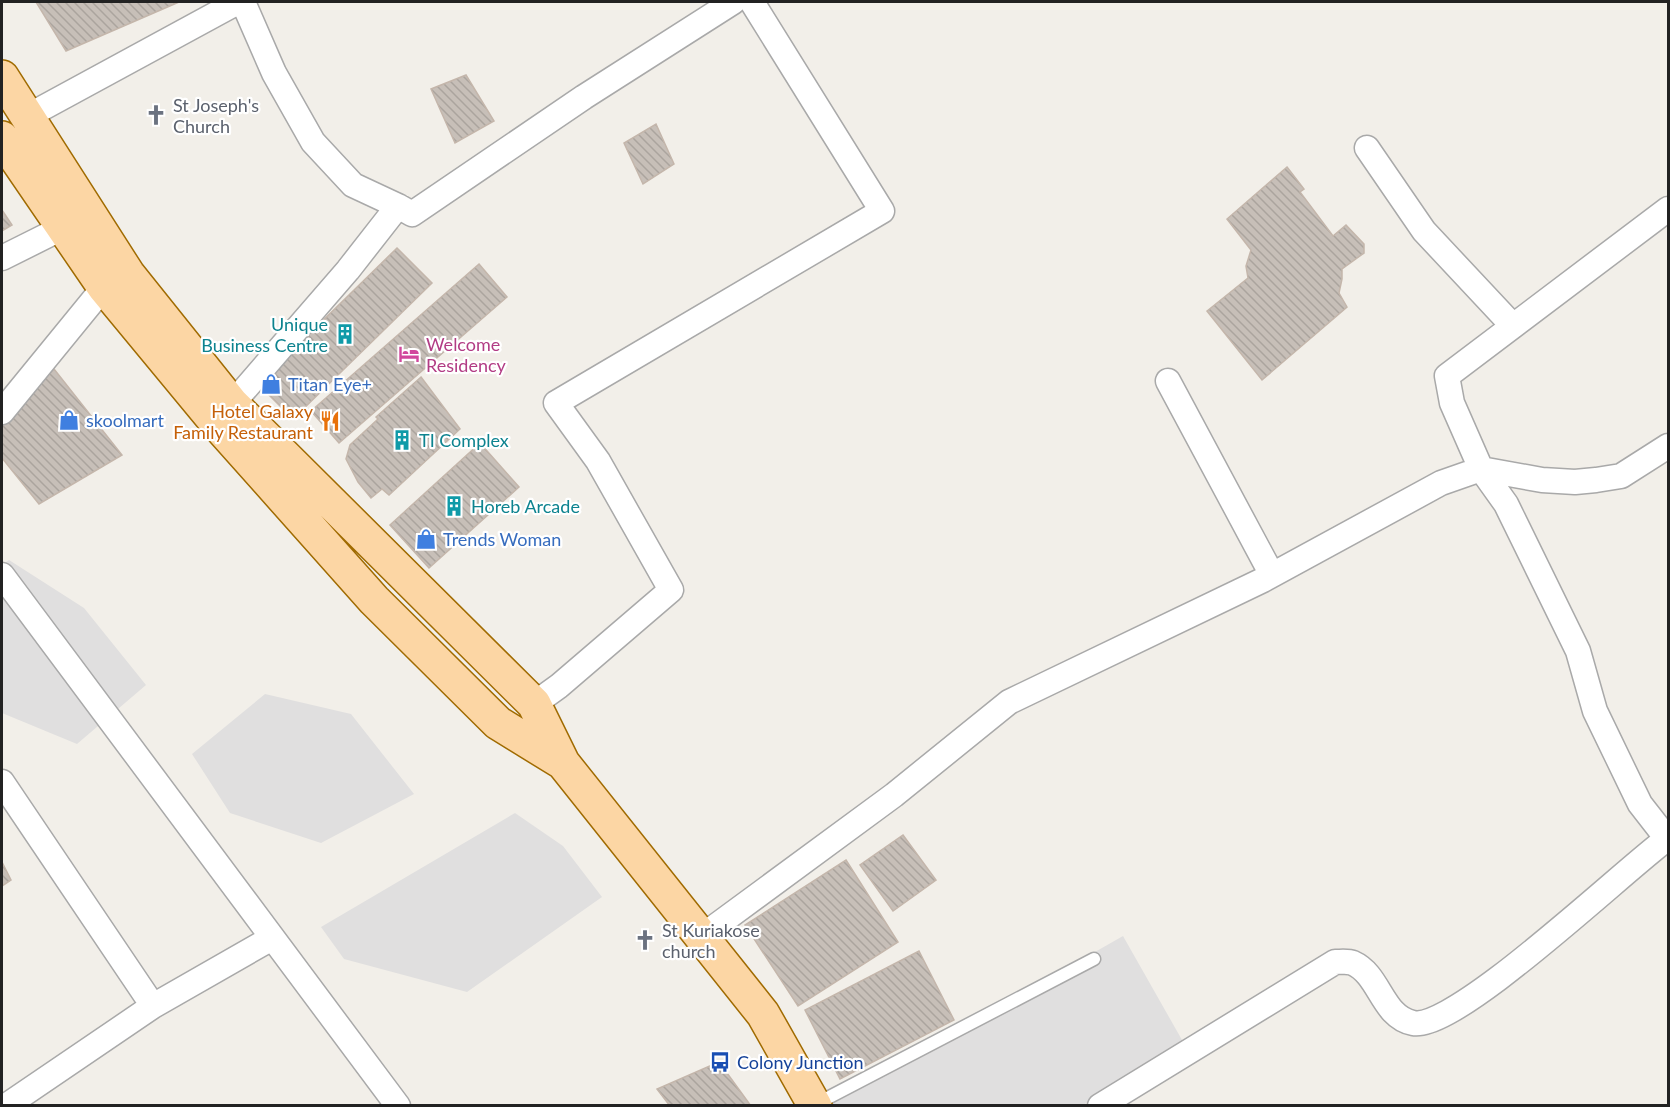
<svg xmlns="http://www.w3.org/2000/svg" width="1670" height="1107" viewBox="0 0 1670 1107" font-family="Lato,sans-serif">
  <defs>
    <pattern id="building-back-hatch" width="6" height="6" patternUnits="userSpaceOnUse" patternTransform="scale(1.5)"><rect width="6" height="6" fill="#c7bfb8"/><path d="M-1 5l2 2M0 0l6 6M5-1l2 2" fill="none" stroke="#aba49e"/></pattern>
  </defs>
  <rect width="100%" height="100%" fill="#f2efe9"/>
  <path fill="#e0dfdf" d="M9 560 84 608 146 685 77 744 2 713V565Z
    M265 694 351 714 414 794 321 843 230 813 192 754Z
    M515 813 563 846 602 897 467 992 344 959 321 927Z
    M1123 936 1186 1047 1083 1105H826Z"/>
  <path fill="url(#building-back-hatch)" stroke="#c4b6ab" stroke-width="1.5" d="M36 2H179L66 51Z
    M466 75 494 121 455 143 431 89Z
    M656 124 674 164 643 184 624 143Z
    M1287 167 1304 189 1300 192 1333 236 1346 225 1364 244V253L1342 269V279L1339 293 1347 307 1262 380 1207 311 1248 278 1246 266 1251 250 1227 219Z
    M2 210 12 225 2 231Z
    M397 248 432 283 293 419 258 384Z
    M479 264 507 297 339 443 311 411Z
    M54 369 122 455 39 504 2 458V425Z
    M421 377 460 429 389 495 382 489 371 498 358 482 346 459 350 445 378 419 376 417Z
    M480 443 519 487 429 568 390 525Z
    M903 835 936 880 893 911 860 865Z
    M846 860 898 942 798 1006 745 925Z
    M2 862 11 880 2 886Z
    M919 951 954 1020 840 1079 805 1010Z
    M719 1062 751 1106H670L657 1089Z"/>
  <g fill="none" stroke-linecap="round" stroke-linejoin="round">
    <g stroke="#a9a9a9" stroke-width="15">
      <path id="service" d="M816 1104 1094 959"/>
    </g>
    <g stroke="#a9a9a9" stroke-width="27">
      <path id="minor" d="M243 2 274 73 313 142 353 185 398 206
        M28 116 238 2
        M1367 148 1424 231 1513 326
        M1668 209 1447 376 1452 403 1481 469 1506 504 1578 651 1595 711 1640 804 1668 840
        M2 258 62 228
        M1168 381 1272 575
        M232 404 348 270 398 206 412 214 584 97 733 2
        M2 412 104 287
        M2 575 398 1106
        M534 704 559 686 671 590 598 461 556 403 882 211 752 2
        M2 782 153 1006 272 938
        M701 937 894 795 1009 702 1263 580 1441 483 1481 469 1542 480 1575 482 1596 480 1621 476 1668 446
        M6 1106 153 1006
        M1100 1106 1335 962C1341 962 1348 961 1353 963 1380 975 1382 1017 1413 1023 1455 1032 1626 868 1668 838"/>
    </g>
    <g stroke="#a06b00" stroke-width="36">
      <path id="primary" d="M2 77 128 274 232 404 534 704 563 763 763 1014 815 1106
        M2 138 104 287 219 426 374 600 498 723 563 763"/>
    </g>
    <use href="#service" stroke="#fff" stroke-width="12"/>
    <use href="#minor" stroke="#fff" stroke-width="24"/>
    <use href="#primary" stroke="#fcd6a4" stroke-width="33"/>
  </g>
  <defs>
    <g id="church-bare" transform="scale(1.62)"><path d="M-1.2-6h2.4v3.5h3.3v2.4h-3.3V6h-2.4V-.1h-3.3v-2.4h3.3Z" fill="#6b7280" stroke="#fff" stroke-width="2.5" paint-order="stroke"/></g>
    <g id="building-bare" transform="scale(1.62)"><path d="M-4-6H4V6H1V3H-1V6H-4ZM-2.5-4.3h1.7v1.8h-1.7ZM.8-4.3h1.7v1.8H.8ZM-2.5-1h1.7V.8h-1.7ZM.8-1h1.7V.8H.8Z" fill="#0f9aa8" stroke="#fff" stroke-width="2.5" paint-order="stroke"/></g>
    <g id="hotel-bare" transform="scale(1.62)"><path d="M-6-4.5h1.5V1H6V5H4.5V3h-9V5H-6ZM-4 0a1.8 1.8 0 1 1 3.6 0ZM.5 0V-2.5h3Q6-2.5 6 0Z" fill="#d1479c" stroke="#fff" stroke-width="2.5" paint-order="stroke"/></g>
    <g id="shop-bare" transform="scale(1.62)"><path d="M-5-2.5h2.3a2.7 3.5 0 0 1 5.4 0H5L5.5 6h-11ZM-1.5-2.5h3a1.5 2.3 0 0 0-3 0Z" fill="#3f7fe0" stroke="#fff" stroke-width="2.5" paint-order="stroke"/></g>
    <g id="restaurant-bare" transform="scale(1.62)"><path d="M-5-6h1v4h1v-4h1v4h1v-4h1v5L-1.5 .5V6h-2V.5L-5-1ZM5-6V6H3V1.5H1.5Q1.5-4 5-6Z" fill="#e8710a" stroke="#fff" stroke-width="2.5" paint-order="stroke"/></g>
    <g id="bus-bare" transform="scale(1.62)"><path d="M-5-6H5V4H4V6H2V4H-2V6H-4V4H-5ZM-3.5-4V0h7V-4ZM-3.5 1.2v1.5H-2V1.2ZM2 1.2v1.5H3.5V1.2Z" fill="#1a4fb4" stroke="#fff" stroke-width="2.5" paint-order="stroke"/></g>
  </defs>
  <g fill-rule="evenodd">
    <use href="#church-bare" x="156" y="115"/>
    <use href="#building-bare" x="345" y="334"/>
    <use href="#hotel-bare" x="409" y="354"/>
    <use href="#shop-bare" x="271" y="384"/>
    <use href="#shop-bare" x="69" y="420"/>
    <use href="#restaurant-bare" x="330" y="421"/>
    <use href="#building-bare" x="402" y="440"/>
    <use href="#building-bare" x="454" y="506"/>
    <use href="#shop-bare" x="426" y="539"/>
    <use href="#church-bare" x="645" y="940"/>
    <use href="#bus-bare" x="720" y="1062"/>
  </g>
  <g text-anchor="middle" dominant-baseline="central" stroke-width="4.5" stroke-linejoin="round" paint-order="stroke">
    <g font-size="18" fill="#5b616d" stroke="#fff" text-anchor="start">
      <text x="173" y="105">St Joseph's<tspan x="173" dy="21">Church</tspan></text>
      <text x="662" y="930">St Kuriakose<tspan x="662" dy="21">church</tspan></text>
    </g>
    <g font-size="18" fill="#0d838f" stroke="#fff" text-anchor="start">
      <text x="328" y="324" text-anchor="end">Unique<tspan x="328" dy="21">Business Centre</tspan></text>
      <text x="419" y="440">TI Complex</text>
      <text x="471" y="506">Horeb Arcade</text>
    </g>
    <g font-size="18" fill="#b23c85" stroke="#fff" text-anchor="start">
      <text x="426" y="344">Welcome<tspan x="426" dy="21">Residency</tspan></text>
    </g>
    <g font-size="18" fill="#366cbe" stroke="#fff" text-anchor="start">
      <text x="288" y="384">Titan Eye+</text>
      <text x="86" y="420">skoolmart</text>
      <text x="443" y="539">Trends Woman</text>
    </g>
    <g font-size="18" fill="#c56008" stroke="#fff" text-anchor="end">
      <text x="313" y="411">Hotel Galaxy<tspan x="313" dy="21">Family Restaurant</tspan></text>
    </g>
    <g font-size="18" fill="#164399" stroke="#fff" text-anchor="start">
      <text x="737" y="1062">Colony Junction</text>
    </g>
  </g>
  <rect width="1670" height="1107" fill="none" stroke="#222222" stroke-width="6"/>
</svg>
